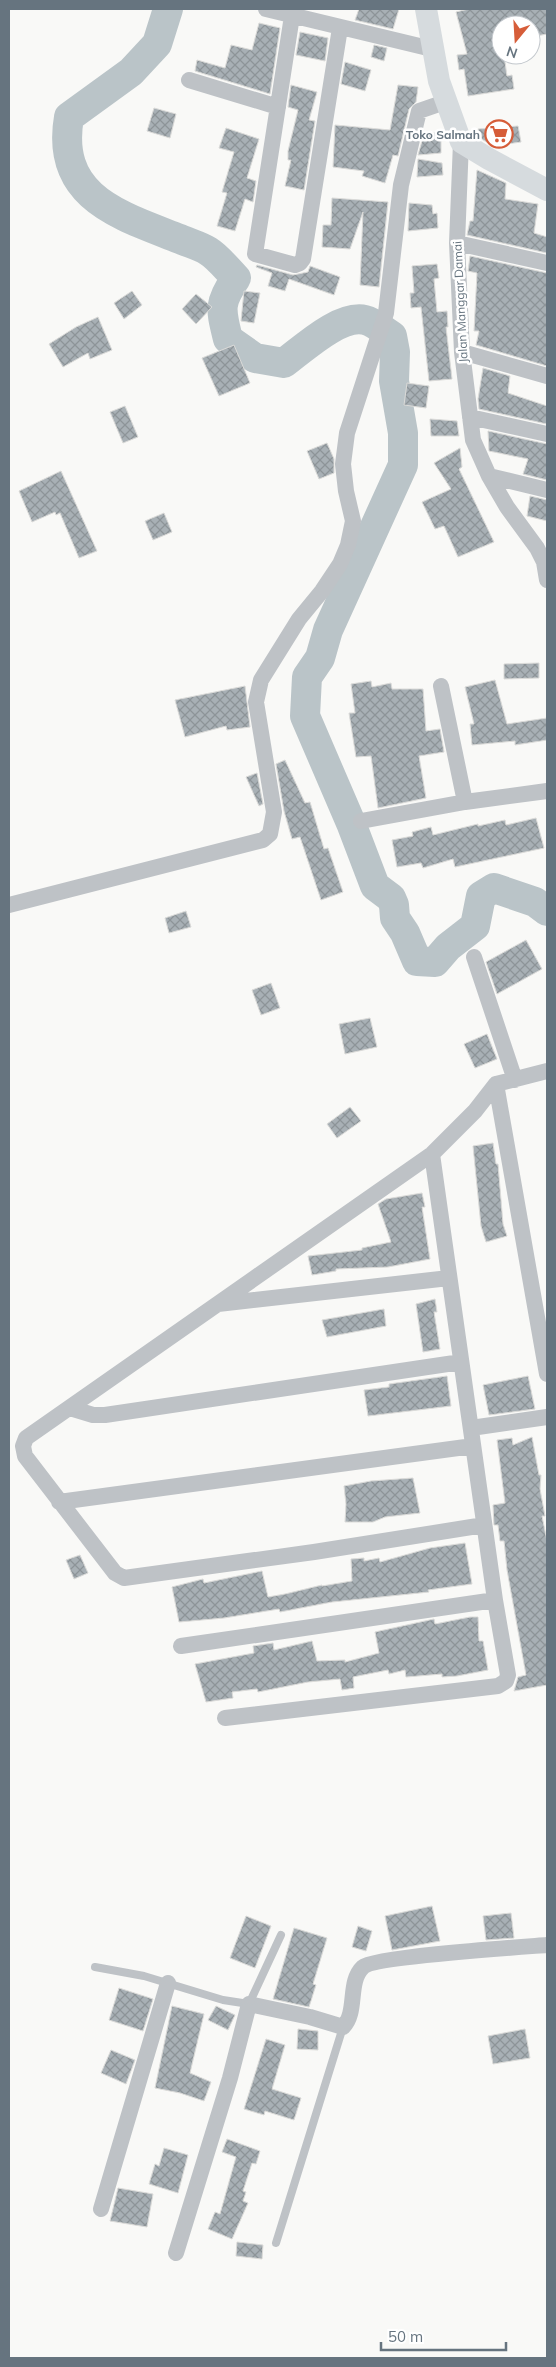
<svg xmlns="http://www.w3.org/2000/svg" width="556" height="2367" viewBox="0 0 556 2367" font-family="Mulish,sans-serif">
  <defs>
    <pattern id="building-cross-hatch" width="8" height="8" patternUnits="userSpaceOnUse" patternTransform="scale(1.25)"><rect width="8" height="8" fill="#a8b0b5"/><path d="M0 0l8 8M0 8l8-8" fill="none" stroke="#8d9498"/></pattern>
  </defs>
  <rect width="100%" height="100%" fill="#f9f9f7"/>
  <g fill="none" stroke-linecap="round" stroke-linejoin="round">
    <path stroke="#bac4c8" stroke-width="30" d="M168 9 157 44 131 72 69 117C55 198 120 215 180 239 189 243 200 246 208 251 218 257 227 269 236 278 218 304 221 310 228 339L255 358 284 363C303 349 340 314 365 320 374 322 384 331 392 336L395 352 394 381 403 433V465L328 630 320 658 307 677 305 716 351 823 375 886 391 898 394 905 395 918 405 933 417 961 435 962 448 947 475 926 481 896 494 888 535 902 547 911"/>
  </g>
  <path fill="url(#building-cross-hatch)" stroke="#dbdbd9" d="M359 9H399L393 29 355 20Z
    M469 9H547V34L531 37V25H501V55H504L507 76 512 75 514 89 468 96 464 69 459 70 457 55 467 54 456 12Z
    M259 23 280 28 270 94 195 71 197 60 225 68 231 45 252 50Z
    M300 32 328 38 325 61 296 55Z
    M374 45 387 48 384 61 371 57Z
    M345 62 371 70 365 91 341 84Z
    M291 85 317 92 309 120 315 121 304 190 285 186 291 160H288V151L298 110 288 107Z
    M398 85 418 87 416 102 409 109 398 156 393 155 385 183 362 176 364 171 333 167 335 125 390 130Z
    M154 108 176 114 170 138 147 131Z
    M518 126 521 142 493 146 480 138 478 129Z
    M226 128 259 139 247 178 256 181 253 202 245 199 235 231 217 226 227 193 222 192 234 152 219 148Z
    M441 132V153L418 155 424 134Z
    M418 159 442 163 443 175 417 177Z
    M477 170 506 183 505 199 538 204 534 233 547 237V253L467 235 470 221H473Z
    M332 198 388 202 379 287 360 285 363 212 350 249 322 247 323 225H331Z
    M409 203 432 205 433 214 437 213 438 228 408 231Z
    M470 256 547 273V366L476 345 479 331H474L477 273 468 271Z
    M437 264 439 278 434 279 437 312 447 311 448 327H446L452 379 429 381 421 307 411 308 410 293H414L412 266Z
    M257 265 293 275 308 272 310 266 340 277 334 295 289 279 285 291 268 286 272 273 256 267Z
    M132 291 142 305 124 319 114 303Z
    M244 291 260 293 254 323 241 321Z
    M196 294 212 307 196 324 182 309Z
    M98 317 112 350 90 359 88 353 63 367 49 344 76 327Z
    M234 345 250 383 219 396 202 358Z
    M483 368 510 376 508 393 547 406V424L479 409 478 399Z
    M407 383 429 386 426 408 404 405Z
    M125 406 138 437 123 443 110 412Z
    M430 419 457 421 459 436H431Z
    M488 431 547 444V480L523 474 528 459 489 451Z
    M327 443 334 459V473L319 479 307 451Z
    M460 448 462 467 459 469 494 542 458 557 444 526 435 529 422 502 451 489 434 463Z
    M61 471 97 551 79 558 60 513 56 515 55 512 32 522 19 491Z
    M530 496 547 500V521L527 516Z
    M164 513 172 532 153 540 145 521Z
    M539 663V678L504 679V664Z
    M495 680 507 724 547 718V740L515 745V741L472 745 470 724H474L465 687Z
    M371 681 372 687 391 683 392 689H423L426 731 440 729 444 752 419 756 426 798 378 808 371 756 356 757 349 713H355L351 684Z
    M245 686 250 727 227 730 226 726 185 737 175 700Z
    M285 760 305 803 310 802 324 849 328 848 343 892 321 900 300 837 292 839 284 811 276 764Z
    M257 773 263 804 259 806 246 777Z
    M536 818 544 848 455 867 453 859 423 868 421 863 397 867 392 840 413 836 412 832 431 827 433 835 478 824V826L505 820 506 825Z
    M186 911 191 927 169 933 165 918Z
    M526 940 542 969 497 994 486 962Z
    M271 983 280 1008 261 1015 252 990Z
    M370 1018 377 1047 345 1054 339 1024Z
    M487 1034 497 1059 475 1068 464 1044Z
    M350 1107 361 1121 337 1138 327 1124Z
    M493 1143 496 1164H498L503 1224 507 1236 486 1242 481 1226 473 1146Z
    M422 1193 425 1207H422L430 1259 388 1267 336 1269V1271L312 1275 308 1256 362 1250V1248L391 1242 378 1204 386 1199Z
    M435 1299 437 1312H434L440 1349 423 1352 416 1304Z
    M384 1309 386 1326 327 1337 322 1320Z
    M447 1376 451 1406 368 1416 364 1390 389 1387V1384Z
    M528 1376 535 1409 489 1415 483 1385Z
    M532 1437 539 1475H541L540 1489 545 1516H542L547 1541V1685L514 1691 518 1677 526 1675 507 1570 504 1541H500L498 1525H494L493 1505 505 1503 497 1440 512 1438 513 1445Z
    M413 1478 420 1513 385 1517 373 1522H345L346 1504 344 1486 371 1481Z
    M465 1543 472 1584 428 1590 429 1592 332 1602 280 1612 279 1609 224 1618 179 1622 172 1587 203 1579 204 1583 262 1571 268 1597 285 1594 322 1585V1586L352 1581 351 1559 364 1558V1561L379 1558 380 1562 430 1548Z
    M80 1555 88 1573 74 1579 66 1560Z
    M470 1617H478L479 1641H483L488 1670 457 1676 442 1677V1674L406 1677 405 1670 389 1674 388 1670 353 1677 354 1688 342 1690 340 1679 308 1682 258 1692 257 1689 232 1692 233 1698 206 1702 195 1664 254 1653 253 1646 273 1643 274 1650 312 1641 317 1661 345 1660V1662L379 1653 375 1632 434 1619 435 1624Z
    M432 1906 440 1941 392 1950 385 1916Z
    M511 1913 514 1938 486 1940 483 1916Z
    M246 1916 271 1926 255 1968 230 1958Z
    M358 1926 372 1931 366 1951 352 1947Z
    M294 1928 327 1938 313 1984 316 1985 309 2007 273 1999Z
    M119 1988 153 1999 143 2031 109 2020Z
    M172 2006 204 2014 190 2073 211 2082 204 2101 180 2093 155 2088Z
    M216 2006 235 2015 228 2030 208 2020Z
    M298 2029 318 2031V2050L297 2049Z
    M525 2029 530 2058 493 2064 488 2036Z
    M266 2039 285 2045 272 2089 301 2098 294 2120 265 2111 264 2115 244 2109Z
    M111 2050 135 2060 126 2084 101 2073Z
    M227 2139 260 2151 256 2164 252 2163 243 2191 246 2192 243 2201 248 2203 232 2239 208 2229 215 2212 220 2214 236 2157 222 2152Z
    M164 2148 188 2155 178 2193 149 2184 155 2164 159 2166Z
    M118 2188 153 2194 147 2227 110 2221Z
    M237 2242 263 2245 262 2259 236 2256Z"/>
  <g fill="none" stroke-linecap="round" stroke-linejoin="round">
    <path stroke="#bec2c6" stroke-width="8" d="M95 1967 144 1976 223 2000 249 2004 281 1935
      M276 2243 343 2027"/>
    <path stroke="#bec2c6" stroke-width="16" d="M266 9 432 49
      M292 16 255 254 295 265 300 263 303 259 340 28
      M189 80 278 107
      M461 142 457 243 462 352 473 440 489 476 507 507 537 548 544 562 547 580
      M457 243 547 263
      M462 352 547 376
      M470 417 547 434
      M489 476 547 490
      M441 686 465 802
      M361 821 465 802 547 791
      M9 905 263 840 270 834 274 812 256 702 261 680 299 619 322 591 340 564 348 545 353 521 346 491 343 464 347 433 386 313 401 185 419 111 445 102
      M474 957 515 1080
      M496 1084 547 1374
      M218 1304 449 1278
      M70 1408 93 1415H105L461 1362
      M471 1428 547 1417
      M59 1502 473 1446
      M484 1525 314 1552 124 1578 115 1573 25 1456 23 1446 26 1438 432 1154 475 1111 496 1084 547 1071
      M181 1646 495 1600
      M225 1718 498 1686 506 1681 508 1675 495 1600 432 1154
      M101 2209 168 1983
      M176 2253 230 2078 249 2004 310 2017 343 2027C358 2012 347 1982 363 1967 374 1957 522 1947 547 1945"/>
    <path stroke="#d6dbde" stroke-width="22" d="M426 9 439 81 461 142 489 159 547 190"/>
  </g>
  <defs>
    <g id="supermarket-ring" transform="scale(1.4375)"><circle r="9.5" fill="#fff" stroke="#d65d39" stroke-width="1.5"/><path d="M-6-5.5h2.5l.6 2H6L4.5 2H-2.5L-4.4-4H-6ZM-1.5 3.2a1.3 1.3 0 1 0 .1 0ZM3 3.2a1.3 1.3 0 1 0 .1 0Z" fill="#d65d39"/></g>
  </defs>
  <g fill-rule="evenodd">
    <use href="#supermarket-ring" x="499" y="134"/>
  </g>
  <g text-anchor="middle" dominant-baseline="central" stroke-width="5" stroke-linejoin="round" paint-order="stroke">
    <g font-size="12" font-weight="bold" fill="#66747f" stroke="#fff" text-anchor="end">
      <text x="480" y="134">Toko Salmah</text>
    </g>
    <g font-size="12" fill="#66747f" stroke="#fff">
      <text transform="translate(460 302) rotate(-93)">Jalan Manggar Damai</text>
    </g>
  </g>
  <rect width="556" height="2367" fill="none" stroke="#66747f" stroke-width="20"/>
  <g transform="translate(516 40) rotate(198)"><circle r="24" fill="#ffffff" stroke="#c2c7cc"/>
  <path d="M0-4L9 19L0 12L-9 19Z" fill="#d65d39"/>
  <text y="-8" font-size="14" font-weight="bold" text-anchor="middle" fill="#66747f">N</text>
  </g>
  <path d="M381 2342v8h125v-8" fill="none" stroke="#66747f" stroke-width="2.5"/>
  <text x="388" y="2342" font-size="15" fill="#66747f" stroke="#ffffff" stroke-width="4" paint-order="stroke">50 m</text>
</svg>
